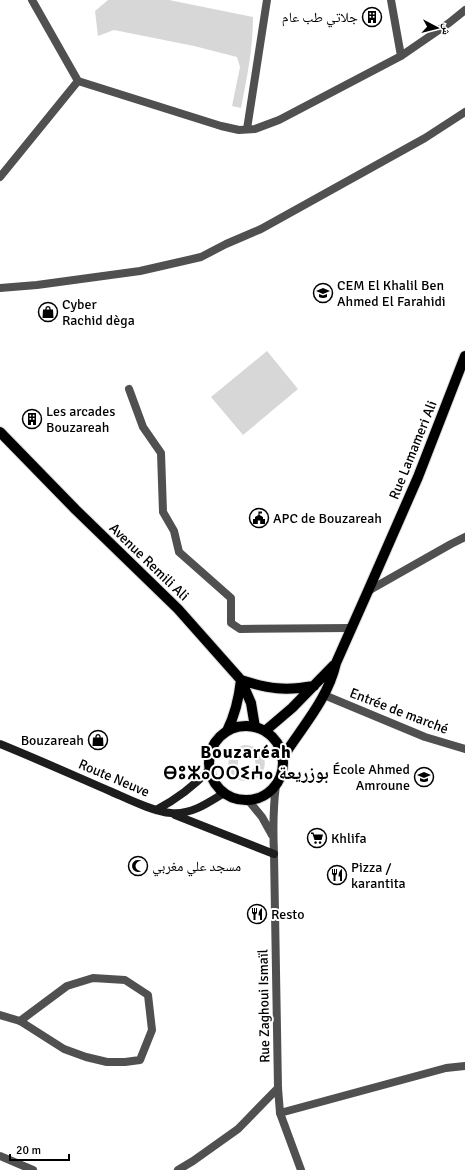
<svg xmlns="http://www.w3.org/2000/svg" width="465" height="1170" viewBox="0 0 465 1170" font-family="Signika,'Noto Naskh Arabic','Noto Sans Tifinagh',sans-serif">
  <rect width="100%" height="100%" fill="#fff"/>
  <path fill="#d7d7d7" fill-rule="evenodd" d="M108 0H169L253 17C253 49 247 77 241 108L232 106 240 67 237 57 194 46 114 30 98 36 95 11Z
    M267 351 298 389 243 435 211 397Z
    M244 745C274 746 269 783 245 781 239 781 235 778 232 774 223 762 232 749 244 745ZM245 754 252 756C258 762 256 769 248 772 239 772 236 766 239 758Z"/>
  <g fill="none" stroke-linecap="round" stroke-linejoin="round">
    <g stroke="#dbdbdb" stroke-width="12">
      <path id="primary" d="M0 432 76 510 178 609 241 680 251 703 255 727
        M241 680C269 689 285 691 314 686
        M209 763a37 37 0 1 1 74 0a37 37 0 1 1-74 0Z
        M227 731C235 715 239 698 241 680
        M265 731 292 708 334 665
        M283 757C302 727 328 699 336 663L368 591 418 477 465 356"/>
    </g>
    <path stroke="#505050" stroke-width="8" d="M129 389 143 427 161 453 163 512 174 531 179 552 231 598V623L240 629 351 628"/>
    <path stroke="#505050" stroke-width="8" d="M32 0 78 81 221 126 239 130 255 129 279 120 401 56 449 23 465 10
      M391 0 401 56
      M247 129 267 0
      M0 177 78 81
      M0 1015 20 1021 64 1049 86 1057 107 1062H125L140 1060 152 1030 148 995 125 980 93 978 67 986 20 1021
      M280 1113 446 1068 465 1066"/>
    <path stroke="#505050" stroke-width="8" d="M0 288 37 285 140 271 201 257 226 244 261 229 425 138 465 112
      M368 591 451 544 465 537
      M324 695 425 737 465 749
      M276 785C273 808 273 831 274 854L278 1088 280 1113 301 1170
      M248 800 262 817 272 835
      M0 1156 33 1170
      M178 1170 193 1161 238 1129 278 1088"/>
    <path stroke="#1d1d1d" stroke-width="8" d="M0 744C37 759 75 776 112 792 128 799 154 812 171 813 191 815 208 803 224 793
      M156 810C177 799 194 786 210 769
      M175 815 274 854"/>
    <use href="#primary" stroke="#000" stroke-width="10"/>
  </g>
  <defs>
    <g id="building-ring" transform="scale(1)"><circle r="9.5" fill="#fff" stroke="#000" stroke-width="1.5"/><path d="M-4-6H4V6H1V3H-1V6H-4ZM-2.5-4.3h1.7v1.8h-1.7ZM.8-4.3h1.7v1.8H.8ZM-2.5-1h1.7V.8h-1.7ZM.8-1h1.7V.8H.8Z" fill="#000"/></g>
    <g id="school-ring" transform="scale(1)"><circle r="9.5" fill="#fff" stroke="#000" stroke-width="1.5"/><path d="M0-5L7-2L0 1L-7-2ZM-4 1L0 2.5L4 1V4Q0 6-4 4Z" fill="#000"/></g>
    <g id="shop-ring" transform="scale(1)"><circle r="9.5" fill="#fff" stroke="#000" stroke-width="1.5"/><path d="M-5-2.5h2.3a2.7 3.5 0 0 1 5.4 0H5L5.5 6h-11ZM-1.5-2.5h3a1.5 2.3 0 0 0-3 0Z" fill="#000"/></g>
    <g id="civic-ring" transform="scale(1)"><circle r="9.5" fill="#fff" stroke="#000" stroke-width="1.5"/><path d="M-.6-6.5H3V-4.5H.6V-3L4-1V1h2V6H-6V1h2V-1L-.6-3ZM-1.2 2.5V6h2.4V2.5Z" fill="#000"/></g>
    <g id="supermarket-ring" transform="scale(1)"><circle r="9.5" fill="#fff" stroke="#000" stroke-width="1.5"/><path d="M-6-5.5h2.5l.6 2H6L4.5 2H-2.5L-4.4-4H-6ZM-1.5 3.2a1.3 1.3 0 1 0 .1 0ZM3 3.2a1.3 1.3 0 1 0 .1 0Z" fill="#000"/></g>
    <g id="mosque-ring" transform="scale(1)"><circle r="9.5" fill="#fff" stroke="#000" stroke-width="1.5"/><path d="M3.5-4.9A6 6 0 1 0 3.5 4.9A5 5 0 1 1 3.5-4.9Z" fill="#000"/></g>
    <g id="restaurant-ring" transform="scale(1)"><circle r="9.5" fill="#fff" stroke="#000" stroke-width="1.5"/><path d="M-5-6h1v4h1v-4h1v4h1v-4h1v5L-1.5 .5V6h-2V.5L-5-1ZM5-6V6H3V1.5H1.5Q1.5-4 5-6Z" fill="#000"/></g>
  </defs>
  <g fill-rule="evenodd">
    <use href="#building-ring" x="372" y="17"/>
    <use href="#school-ring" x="323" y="293"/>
    <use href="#shop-ring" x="48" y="312"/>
    <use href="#building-ring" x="32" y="419"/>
    <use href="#civic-ring" x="259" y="518"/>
    <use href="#shop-ring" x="98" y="740"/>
    <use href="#school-ring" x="424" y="777"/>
    <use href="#supermarket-ring" x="317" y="838"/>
    <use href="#mosque-ring" x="138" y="866"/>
    <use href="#restaurant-ring" x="337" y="875"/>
    <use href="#restaurant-ring" x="257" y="914"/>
  </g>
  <g text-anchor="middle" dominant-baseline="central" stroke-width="4" stroke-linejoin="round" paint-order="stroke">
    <g font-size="14" fill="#000" stroke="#fff" text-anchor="start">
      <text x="358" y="17" text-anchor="end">جلاتي طب عام</text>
      <text x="337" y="285">CEM El Khalil Ben<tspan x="337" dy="16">Ahmed El Farahidi</tspan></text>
      <text x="62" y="304">Cyber<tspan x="62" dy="16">Rachid dèga</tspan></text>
      <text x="46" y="411">Les arcades<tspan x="46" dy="16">Bouzareah</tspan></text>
      <text x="273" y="518">APC de Bouzareah</text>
      <text x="84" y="740" text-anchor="end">Bouzareah</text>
      <text x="410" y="769" text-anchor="end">École Ahmed<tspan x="410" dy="16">Amroune</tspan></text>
      <text x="331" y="838">Khlifa</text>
      <text x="152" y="866">مسجد علي مغربي</text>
      <text x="351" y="867">Pizza /<tspan x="351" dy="16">karantita</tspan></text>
      <text x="271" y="914">Resto</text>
    </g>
    <g font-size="14" fill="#000" stroke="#fff">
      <text transform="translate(413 450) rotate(-68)">Rue Lamameri Ali</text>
      <text transform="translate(149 562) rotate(44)">Avenue Remili Ali</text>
      <text transform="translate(399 711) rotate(21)">Entrée de marché</text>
      <text transform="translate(114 778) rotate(23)">Route Neuve</text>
      <text transform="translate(264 1006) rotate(-91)">Rue Zaghoui Ismaïl</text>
    </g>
    <g font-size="18" font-weight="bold" letter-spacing="1" fill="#000" stroke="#fff">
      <text x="246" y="752">Bouzaréah<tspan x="246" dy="21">ⴱⵓⵣⴰⵔⵔⵉⵄⴰ بوزريعة</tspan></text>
    </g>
  </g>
  <g transform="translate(437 28) rotate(97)" stroke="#ffffff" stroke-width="3" paint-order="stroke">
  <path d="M0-3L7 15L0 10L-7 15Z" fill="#000000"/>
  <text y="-6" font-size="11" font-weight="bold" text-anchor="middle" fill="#000000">ش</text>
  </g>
  <path d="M10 1154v6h59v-6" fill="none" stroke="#000000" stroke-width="2"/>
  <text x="16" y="1154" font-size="12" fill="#000000" stroke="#ffffff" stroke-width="3" paint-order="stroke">20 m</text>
</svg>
